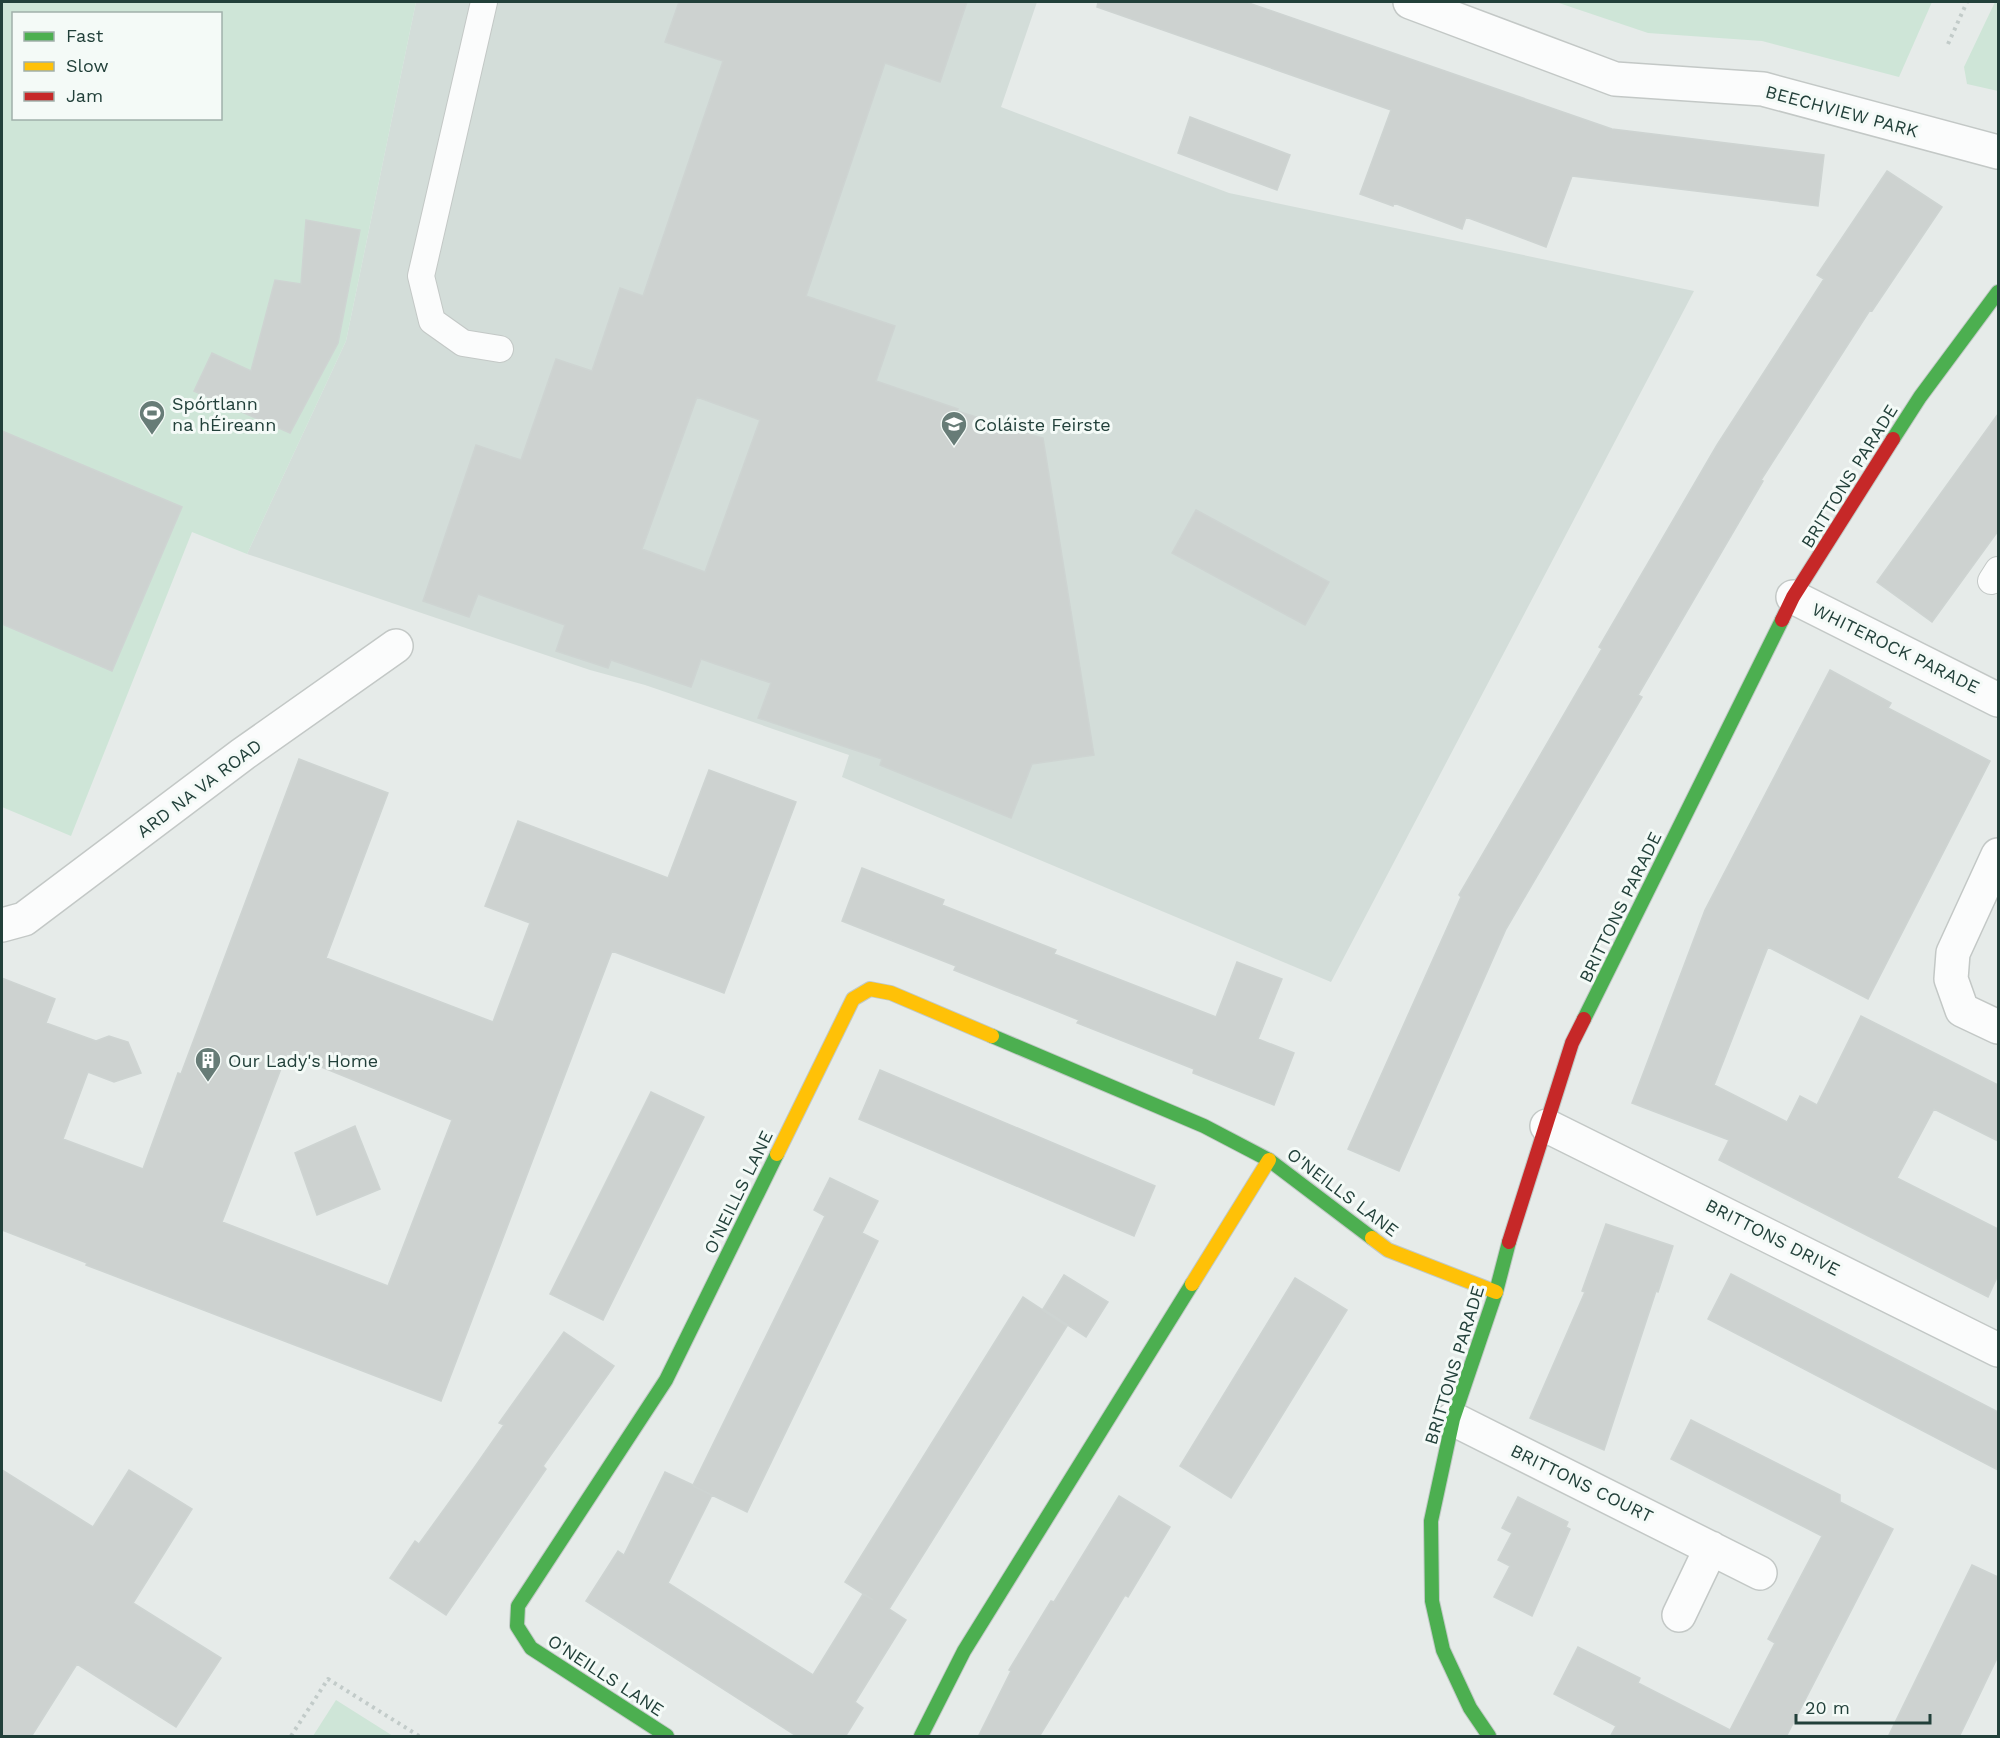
<svg xmlns="http://www.w3.org/2000/svg" width="2000" height="1738" viewBox="0 0 2000 1738" font-family="'Work Sans',sans-serif">
  <rect width="100%" height="100%" fill="#e6ebe9"/>
  <path fill="#d3ddd9" d="M416 2H1037L1001 107 1229 193 1694 291 1331 982 842 777 849 755 645 685 590 670 247 554 346 341Z"/>
  <path fill="#cee5d7" fill-rule="evenodd" d="M2 2H416L346 341 247 554 192 532 71 836 2 807ZM14 14H220V118H14Z
    M1556 2H1932L1899 77 1762 41 1648 33Z
    M1995 2H1998V91L1967 84 1964 67Z
    M336 1700 393 1736H313Z"/>
  <path fill="#cdd2d0" stroke="#ced4d2" stroke-width="1.5" fill-rule="evenodd" d="M679 2H967L940 82 885 63 806 296 895 326 876 381 958 409 957 411 1043 438 1094 755 1032 764 1011 818 880 765 882 759 758 718 771 683 701 659 691 687 611 660 608 668 556 651 565 625 478 594 469 617 423 601 476 445 521 460 556 359 592 371 620 288 643 296 723 61 665 42ZM697 397 760 420 705 572 642 549Z
    M1098 2H1246L1612 129 1824 155 1818 206 1572 176 1546 247 1466 217 1462 229 1394 203 1393 206 1360 194 1391 110 1097 7Z
    M1190 117 1290 155 1277 190 1178 153Z
    M1887 171 1942 207 1872 311 1870 310 1761 480 1763 481 1638 695 1642 697 1506 929 1399 1171 1348 1149 1461 897 1459 895 1602 649 1599 647 1717 445 1824 279 1817 275Z
    M306 220 360 230 338 343 290 433 194 391 212 353 251 371 275 280 301 284Z
    M1998 414V531L1932 622 1877 582Z
    M2 431 182 507 112 671 2 624Z
    M1196 510 1329 582 1305 625 1172 553Z
    M1830 670 1891 703 1888 708 1990 761 1868 999 1768 947 1714 1085 1787 1122 1800 1096 1817 1105 1861 1016 1998 1085V1141L1934 1109 1897 1178 1998 1229V1275L1988 1297 1719 1160 1729 1140 1632 1103 1705 910Z
    M299 759 388 793 326 958 493 1022 530 923 485 906 518 821 668 878 709 770 796 802 724 993 612 951 441 1401 86 1265 87 1263 2 1230V978L55 999 46 1023 96 1041 109 1036 128 1042 141 1073 114 1082 88 1072 63 1139 143 1169 178 1073 181 1074ZM287 1053 452 1120 388 1286 222 1222Z
    M862 868 944 900 942 905 1056 950 1054 954 1216 1017 1237 962 1282 979 1258 1039 1294 1053 1274 1105 1193 1073 1194 1069 1077 1023 1079 1020 954 970 956 966 842 921Z
    M880 1070 1155 1186 1134 1236 859 1119Z
    M651 1092 704 1117 603 1320 550 1294Z
    M355 1126 380 1189 317 1215 295 1153Z
    M830 1178 878 1201 862 1233 878 1241 747 1512 693 1486 712 1495 668 1583 813 1675 863 1594 873 1600 845 1582 1023 1297 1067 1326 889 1609 906 1620 855 1702 863 1708 845 1737H798L586 1601 618 1551 624 1555 665 1472 693 1485 825 1216 814 1210Z
    M1606 1224 1673 1246 1658 1292 1656 1291 1604 1450 1530 1418 1585 1292 1582 1291Z
    M1731 1274 1998 1412V1470L1708 1319Z
    M1064 1275 1108 1302 1086 1337 1043 1309Z
    M1295 1278 1347 1310 1231 1498 1180 1466Z
    M564 1332 614 1366 543 1466 546 1469 446 1615 390 1578 415 1541 419 1544 474 1468 504 1425 499 1423Z
    M1691 1420 1840 1495V1502L1893 1529 1786 1737H1610L1616 1726 1554 1694 1578 1647 1640 1678 1638 1683 1730 1730 1775 1643 1768 1639 1822 1536 1671 1459Z
    M2 1470 93 1527 129 1470 192 1509 133 1603 221 1658 176 1727 77 1664 31 1737H2Z
    M1119 1496 1170 1527 1128 1597 1125 1595 1039 1737H978L1011 1671 1009 1670 1051 1601 1054 1602Z
    M1518 1497 1568 1522 1566 1527 1570 1529 1532 1616 1494 1597 1510 1566 1498 1560 1512 1533 1502 1528Z
    M1972 1565 1998 1577V1656L1977 1700 1959 1737H1888Z"/>
  <g fill="none" stroke-linecap="round" stroke-linejoin="round">
    <g stroke="#c3c8c6" stroke-width="28">
      <path id="lane" d="M484 2 421 276 432 321 463 343 500 349
        M1991 581 1998 570"/>
    </g>
    <g stroke="#c3c8c6" stroke-width="36">
      <path id="street" d="M1410 2 1615 79 1763 89 1998 152
        M1793 597 1998 700
        M1998 855 1953 953 1951 979 1962 1010 1998 1027
        M2 925 24 919 243 754 396 646
        M1547 1126 1998 1350
        M1453 1419 1760 1573
        M1679 1615 1711 1548"/>
    </g>
    <g stroke="#c1c9c6" stroke-width="16">
      <path id="fast" d="M1893 439 1920 397 1998 292
        M1584 1019 1782 620
        M992 1036 1204 1126 1269 1160 1372 1238
        M667 1736 531 1648 517 1626 518 1606 666 1380 777 1154
        M921 1736 964 1651 1192 1284
        M1489 1736 1470 1708 1443 1650 1432 1601 1431 1521 1453 1419 1496 1292 1509 1242"/>
    </g>
    <g stroke="#c1c9c6" stroke-width="16">
      <path id="slow" d="M777 1154 853 999 870 989 891 993 992 1036
        M1372 1238 1388 1250 1496 1292
        M1192 1284 1269 1160"/>
    </g>
    <g stroke="#c1c9c6" stroke-width="16">
      <path id="jam" d="M1782 620 1793 597 1893 439
        M1509 1242 1572 1043 1584 1019"/>
    </g>
    <path stroke="#c2cbc9" stroke-width="4" stroke-dasharray="3 4.5" stroke-linecap="butt" d="M1948 44 1967 2
      M291 1736 328 1679 419 1736"/>
    <use href="#lane" stroke="#fbfcfc" stroke-width="26"/>
    <use href="#street" stroke="#fbfcfc" stroke-width="33"/>
    <use href="#fast" stroke="#4caf50" stroke-width="14"/>
    <use href="#slow" stroke="#ffc107" stroke-width="14"/>
    <use href="#jam" stroke="#c62828" stroke-width="14"/>
  </g>
  <defs>
    <g id="stadium-pin" transform="scale(1.35)"><path d="M0 17L-7.5 6A9.5 9.5 0 1 1 7.5 6Z" fill="#677c77" stroke="#f4faf7"/><path d="M0-5a6.5 5 0 1 0 0 10a6.5 5 0 1 0 0-10ZM-3.5-1.8h7v3.6h-7Z" fill="#fff"/></g>
    <g id="school-pin" transform="scale(1.35)"><path d="M0 17L-7.5 6A9.5 9.5 0 1 1 7.5 6Z" fill="#677c77" stroke="#f4faf7"/><path d="M0-5L7-2L0 1L-7-2ZM-4 1L0 2.5L4 1V4Q0 6-4 4Z" fill="#fff"/></g>
    <g id="building-pin" transform="scale(1.35)"><path d="M0 17L-7.5 6A9.5 9.5 0 1 1 7.5 6Z" fill="#677c77" stroke="#f4faf7"/><path d="M-4-6H4V6H1V3H-1V6H-4ZM-2.5-4.3h1.7v1.8h-1.7ZM.8-4.3h1.7v1.8H.8ZM-2.5-1h1.7V.8h-1.7ZM.8-1h1.7V.8H.8Z" fill="#fff"/></g>
  </defs>
  <g fill-rule="evenodd">
    <use href="#stadium-pin" x="152" y="413"/>
    <use href="#school-pin" x="954" y="424"/>
    <use href="#building-pin" x="208" y="1060"/>
  </g>
  <g text-anchor="middle" dominant-baseline="central" stroke-width="6" stroke-linejoin="round" paint-order="stroke">
    <g font-size="18" fill="#22403a" stroke="#f4faf7">
      <text transform="translate(1842 111) rotate(15)">BEECHVIEW PARK</text>
      <text transform="translate(1849 476) rotate(-58)">BRITTONS PARADE</text>
      <text transform="translate(1896 648) rotate(26)">WHITEROCK PARADE</text>
      <text transform="translate(199 788) rotate(-37)">ARD NA VA ROAD</text>
      <text transform="translate(1620 907) rotate(-64)">BRITTONS PARADE</text>
      <text transform="translate(738 1192) rotate(-64)">O'NEILLS LANE</text>
      <text transform="translate(1343 1192) rotate(37)">O'NEILLS LANE</text>
      <text transform="translate(1773 1237) rotate(27)">BRITTONS DRIVE</text>
      <text transform="translate(1454 1365) rotate(-73)">BRITTONS PARADE</text>
      <text transform="translate(1582 1483) rotate(26)">BRITTONS COURT</text>
      <text transform="translate(606 1675) rotate(33)">O'NEILLS LANE</text>
    </g>
    <g font-size="18" fill="#22403a" stroke="#f4faf7" text-anchor="start">
      <text x="172" y="403">Spórtlann<tspan x="172" dy="21">na hÉireann</tspan></text>
      <text x="974" y="424">Coláiste Feirste</text>
      <text x="228" y="1060">Our Lady's Home</text>
    </g>
  </g>
  <rect width="2000" height="1738" fill="none" stroke="#22403a" stroke-width="6"/>
  <rect x="12" y="12" width="210" height="108" fill="#f4faf7" stroke="#a0b0ab" stroke-width="1.5"/>
  <rect x="24" y="32" width="30" height="9" fill="#4caf50" stroke="#a0b0ab" stroke-width="1.5"/>
  <text x="66" y="42" font-size="18" fill="#22403a">Fast</text>
  <rect x="24" y="62" width="30" height="9" fill="#ffc107" stroke="#a0b0ab" stroke-width="1.5"/>
  <text x="66" y="72" font-size="18" fill="#22403a">Slow</text>
  <rect x="24" y="92" width="30" height="9" fill="#c62828" stroke="#a0b0ab" stroke-width="1.5"/>
  <text x="66" y="102" font-size="18" fill="#22403a">Jam</text>
  <path d="M1796 1714v9h134v-9" fill="none" stroke="#22403a" stroke-width="3"/>
  <text x="1805" y="1714" font-size="18" fill="#22403a" stroke="#f4faf7" stroke-width="4.5" paint-order="stroke">20 m</text>
</svg>
